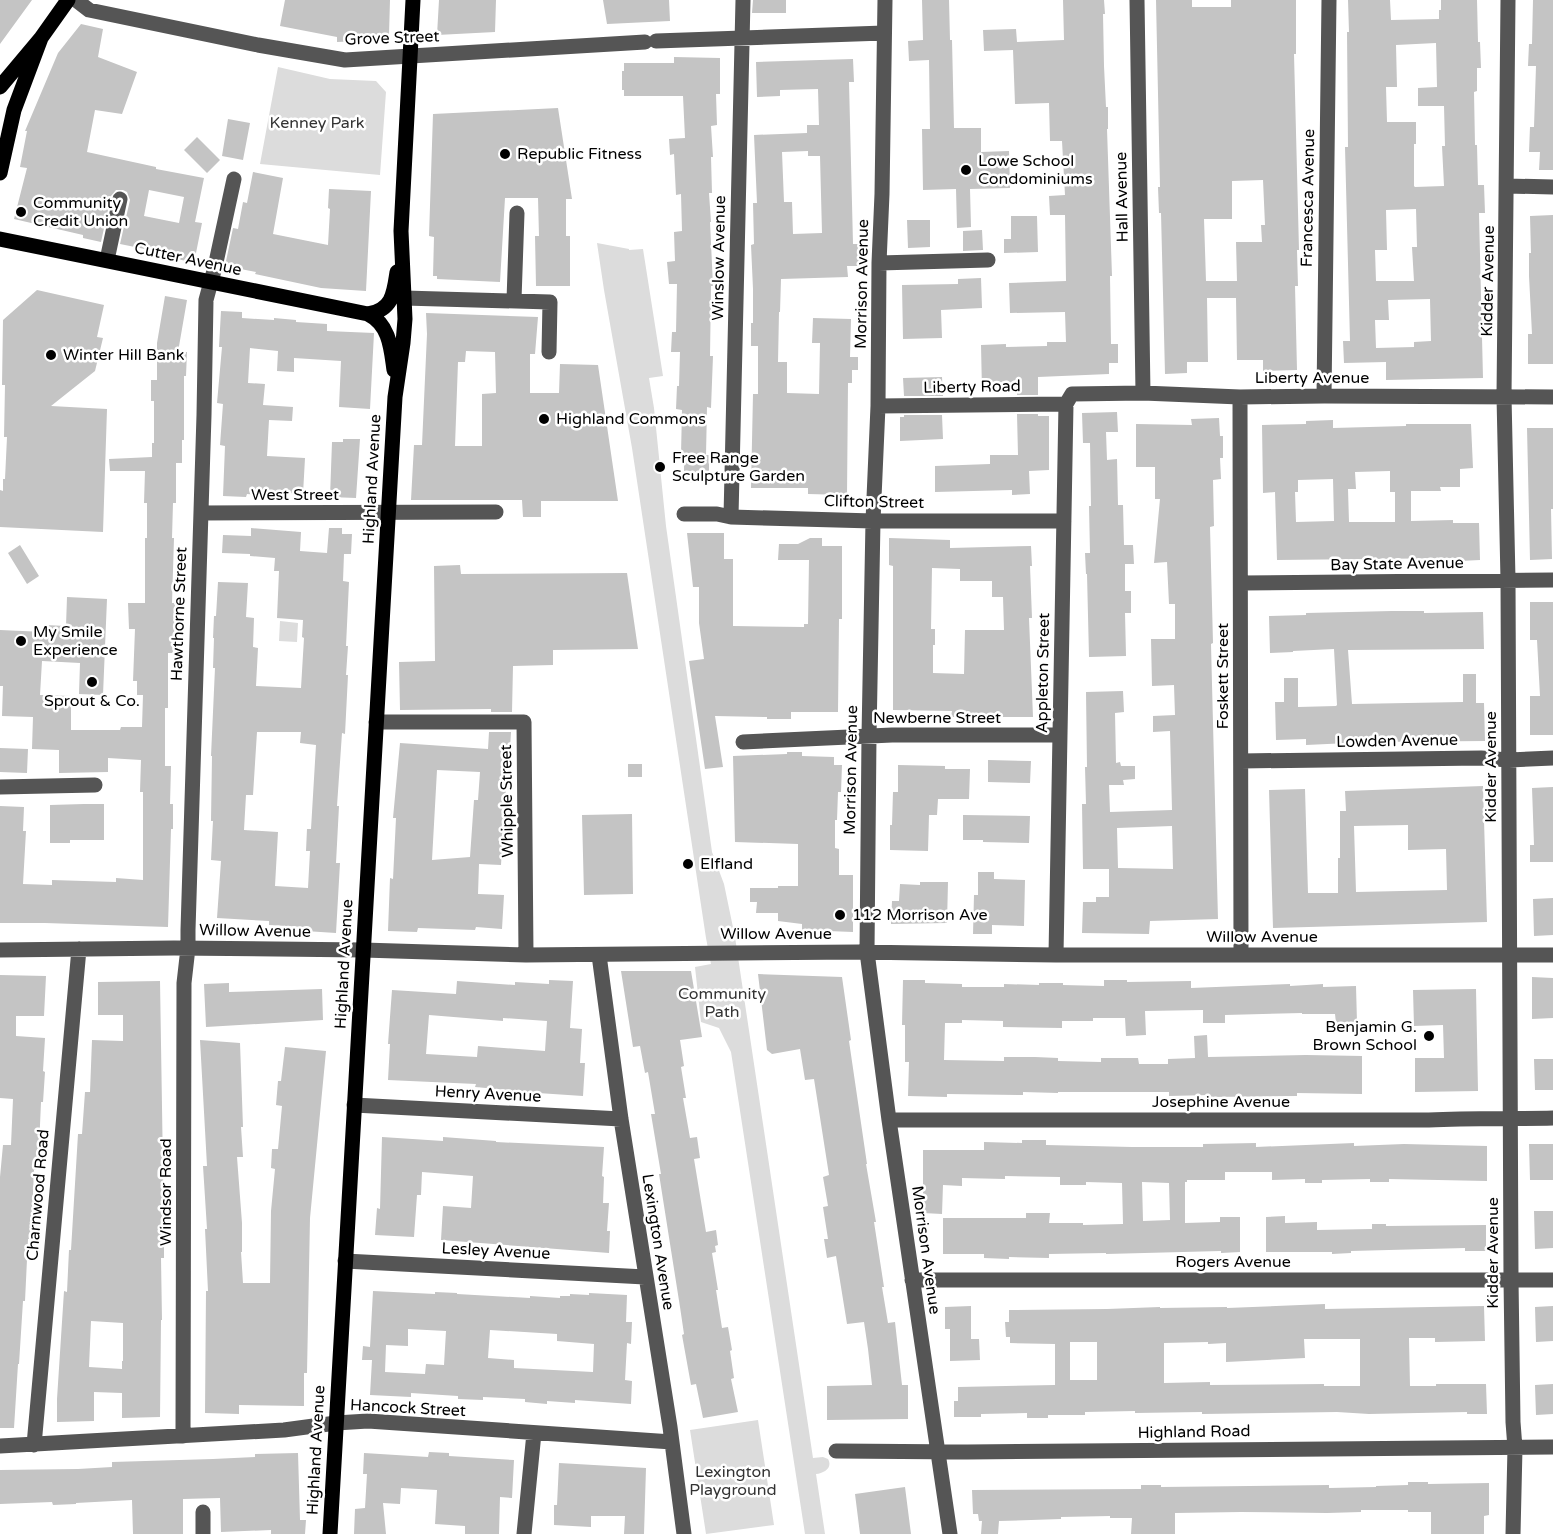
<svg xmlns="http://www.w3.org/2000/svg" width="1553" height="1534" viewBox="0 0 1553 1534" font-family="'Varela Round',sans-serif">
  <rect width="100%" height="100%" fill="#fff"/>
  <path fill="#dcdcdc" d="M278 67 330 79 376 81 386 92 380 175 260 164Z
    M597 243 629 249V250L643 249 663 376 649 378 654 408 666 526 712 852 724 884 735 937 813 1458 823 1457 828 1459C833 1468 824 1473 816 1474L825 1534H805L731 1052 719 1028 701 1022 695 967 711 964 706 938 632 448 604 290Z
    M280 621 298 623 297 642 279 641Z
    M758 1420 774 1525 706 1534 690 1430Z"/>
  <path fill="#c4c4c4" fill-rule="evenodd" d="M0 0H32L0 44Z
    M285 0H390L389 35 384 40 337 42V37L280 26Z
    M439 0H496L495 32 437 35Z
    M603 0H669L670 21 607 24Z
    M753 0H786V13H752Z
    M922 0H949L950 40H952L954 128H981V152L1009 151 1010 188 970 189 971 227 957 228 956 189 923 190 922 129H930L929 60 909 61 908 41 923 40Z
    M1063 0H1104L1105 14H1103L1104 66 1106 107H1108V129H1107L1112 276H1110L1111 344H1118V363H1109V374L1038 377V395H1017V393H1013V391H982L981 345 1006 344V347L1047 346V342H1066L1065 312 1010 313 1009 283 1066 281 1065 215H1050L1049 196 1065 195 1062 141H1050L1049 103 1015 104 1013 50 984 51 983 30 1016 29 1017 42 1064 40Z
    M1156 0H1192V7H1231V0H1296V54H1294L1299 250H1297L1298 286H1295L1297 370 1263 371V360H1237L1236 298H1207L1208 362H1187V373L1165 374 1161 213H1159L1158 187H1160ZM1263 180 1265 225H1261L1262 242H1236L1237 281H1206L1204 219H1232V181Z
    M1348 0H1390L1391 20 1439 19V10H1441V0H1477L1478 42H1480L1481 68H1477V91L1474 92 1475 145H1477L1478 185H1484L1485 213H1479L1483 378 1386 380V362L1344 363 1343 341H1350L1345 147H1348L1347 32H1349ZM1436 43 1437 87 1418 88V106H1444L1445 146H1442L1444 186 1415 187 1414 186V144H1416V122H1387L1386 87H1397L1396 45ZM1416 209 1417 247H1412L1414 281H1376L1375 250H1387L1386 210ZM1430 299 1431 341 1414 342V347L1376 348 1375 320H1389L1388 300Z
    M1533 0H1553V170H1539L1540 152H1529L1530 127H1534L1536 66H1528L1529 44H1532Z
    M81 24 103 29 98 57 137 72 122 114 95 110 87 152 156 167V169L204 178 195 222 202 223 194 263 145 251V249L120 244 130 200 127 192 123 190H116L111 196 101 242 83 238V235L14 219 27 168 20 167 27 131H25L58 53ZM149 190 184 197 179 223 144 216Z
    M674 57 720 58V94H716L717 125 711 126 713 157H711L712 193H709L711 222H710L713 286H711L710 356H713L711 408 707 407 706 455H709V483L684 482V454H681L682 410 676 409 677 386H679L680 352H671L672 332H676L677 284H669L667 262 675 261 674 232 682 231 681 194 676 195 674 154 670 155 669 139 685 138 683 96H624V90H622V71H624V63H674Z
    M853 59 854 82H849L853 244H860L861 266H847L848 277 781 279 780 312H779L778 362H787V393L819 394 820 343H812L813 318 851 319 850 357H858V370H852V383H848L847 495 808 494V488H751L753 394H758V346H751V323H753V289L751 245 754 244 753 203H757L754 135 807 133V125H819L818 89 780 90V96L757 97 756 62ZM808 151V156H820L822 233 793 234 792 202H784L782 152Z
    M558 108 572 199H566V236H570V286H536L535 236H539L538 198H505L500 282 437 279V276H433L434 237 429 236 433 114Z
    M228 119 250 123 243 160 222 156Z
    M197 137 220 160 207 173 184 150Z
    M253 172 283 178 273 234 328 245 330 209 328 208 329 189 371 191 366 291 321 288 255 274 256 272 225 266 233 228 238 229 243 202 247 203Z
    M1553 215V364H1528V334H1532L1529 276V253H1531L1530 216Z
    M1011 216H1037L1038 252 1004 253V239H1011Z
    M907 220H930V247L908 248Z
    M982 230 983 250 963 251V231Z
    M981 278 982 308 941 310 942 338 903 339 902 285 958 284V279Z
    M37 290 104 305 97 337 103 338 95 371 51 406 107 409 103 532 0 527V490L3 491V479H5L7 437H4L5 385H2L3 320Z
    M165 296 187 300 178 352H187L186 376H184V440H182V463H176V503H173L172 538H174L172 603H175V626L173 653H168V708H165V766H171L170 804H173V829H171L168 927 45 923H0V806L24 807 23 831H26L23 884 52 885V880L116 882V878L143 880V792H140L141 760 108 758V772L59 773V750L32 749 33 717 2 716 3 686H0V630L45 632V625L66 626 67 597 107 599 103 695 79 694 80 663 42 661 40 695 71 696V730H120L121 727H142L143 695H137V681H133L135 629H129L128 603H145V538H147V503H144L145 471H110L109 459 152 457V443H154V401H151V380H157V343Z
    M221 311 242 312V318L274 320V318L296 320V322L327 324V331L374 333 370 409 339 407 341 361 294 358V372L277 371 278 351 250 348 248 383 265 384 263 405 293 407 292 421 269 420 267 456 305 458 303 494 275 492V496L247 494 246 497 223 496 225 446 220 445 223 404 217 403 222 347H219Z
    M426 313 538 317 535 354H530V393H559L560 364 598 365 618 501H541V517H523L522 500H411L414 445H422L427 334ZM466 351 495 352 496 393 482 394V446H455L458 362H465Z
    M942 377 943 396H904L903 378Z
    M1117 412 1118 432H1106L1107 460 1117 459 1118 505H1123L1124 545H1133L1134 564H1125V591H1131V613H1125L1126 656 1089 657 1087 574H1086L1085 553H1090L1089 506H1091L1090 443H1083L1082 413Z
    M1017 414H1038V416H1049V470L1029 471 1030 494 1012 495V490L935 492V466L990 464V455H1018Z
    M904 415H942L943 439 900 441V417H904Z
    M1219 418 1220 436H1223V458H1220L1221 479 1213 480 1214 526 1210 527 1213 643 1211 644 1212 684 1218 919 1150 921 1149 934 1082 933 1083 902H1096V897H1109V869H1083L1082 804H1086L1085 767H1087L1086 692 1123 691 1124 712 1115 713 1116 763 1120 762 1121 766H1135V779L1123 780 1124 785H1109L1110 812 1172 810 1170 731 1153 732V716L1175 715 1174 685 1152 686 1151 639H1175V604H1169L1167 562 1154 563 1160 499H1155V467H1136V424L1192 425 1191 419ZM1172 826 1173 869 1118 868 1117 828Z
    M1333 420V428L1406 426V424H1471L1473 468 1460 469V487H1440L1441 491H1411V521L1453 520V523H1479L1480 560 1460 561V558L1277 560 1275 492 1263 493 1262 425 1306 424V421ZM1390 471V492H1395V522H1349L1348 489H1356L1355 472ZM1333 479 1334 521 1296 522 1295 492H1298V480Z
    M1527 428H1553V509H1551L1552 559 1530 560Z
    M343 439H360L356 498 330 497 332 442H343Z
    M251 528 301 532 300 551 327 553 329 528H342V534H352L351 554H344L343 581 349 582 346 646H348L346 675H348L345 734 342 733 337 806H339L336 863H340L336 933 305 931V927L269 925V921L217 918 221 861 211 860 213 821H211L212 756H211L215 668H213L214 638H213L214 616H216L218 582 248 583 246 617 254 618 253 647 258 648 256 686 301 688 304 638 302 637 303 620 277 618 279 571H274L275 558 250 556V554L222 553 223 535 251 536ZM257 732H301L300 743 316 745 311 829H307L306 851H310L308 888 275 886 278 832 244 830 246 795H253Z
    M687 533H724V559H733V626L804 627V624H808L809 560H778L779 544H798L810 538H822V546H842V619H839L838 712H791V719H767V717L715 716 723 767 705 769 689 661 704 659 699 623V587H693Z
    M889 538 950 540V548L1031 546 1032 566H1030L1032 618H1029L1033 717H951L952 711 893 710V566L889 565ZM932 568 960 569V581H992V597H1003L1004 630H965L964 674 933 673V645H935V629H931Z
    M20 545 39 576 27 584 8 553Z
    M460 565 461 574 627 573 638 649 553 650V665L513 666 512 712H491V709L400 710 399 662 435 661 434 566Z
    M1530 602H1553V735H1530V696H1540L1537 640H1530Z
    M1392 611H1424V613L1483 612 1484 649 1348 650 1352 704 1463 702V674H1476V703H1484L1485 741 1370 742 1306 745V739L1276 740 1275 702H1284V678H1298V707L1336 706 1337 705 1334 649 1293 651V652L1270 653 1269 616 1306 615V613Z
    M489 732H511L509 765 505 798 501 865 479 864 478 894 504 895 502 929 476 927 475 930 418 928 417 932 388 931 390 878 393 879 396 818H393L400 743 488 749ZM437 770 480 772 478 800H474L470 857 432 860Z
    M0 748 28 749 27 773 0 772Z
    M787 752H802V756L834 757V765H842L841 792H838L837 820H835V848L839 849V875H853V932L802 930V924L778 921V913H756L757 902H750V888H778V886H798V844L735 842 733 756 787 754Z
    M988 760 1031 761 1030 783 988 782Z
    M628 764H642V777H628Z
    M898 765 945 766V769H970L969 799H938L937 815H929L928 851 890 850V825H892L893 792H898Z
    M1483 786 1487 922 1273 928 1269 790 1305 789 1308 893H1338V858H1340V811H1346L1345 791ZM1408 825V850L1446 849 1447 890 1356 892 1354 826Z
    M1553 787V862H1530V845H1534L1532 788Z
    M84 804H104V840H70V843H50V805Z
    M632 814 633 894 584 895 582 815Z
    M963 815 1030 816 1029 843 983 842V840H963Z
    M978 872H994V879L1025 880 1024 926 992 925V934H973L974 895H978Z
    M920 882H948L947 923 891 924 892 901H899L900 884 920 885Z
    M1553 898V935L1534 936 1533 899Z
    M621 971H691L702 1037 680 1040 684 1066 681 1067 686 1098H683L690 1138 697 1137 700 1158 694 1159 706 1232 716 1230 718 1245 715 1246 716 1252 712 1253 718 1290H716L722 1328 728 1327 732 1350 730 1351 734 1378 731 1379 738 1412 703 1418 696 1384 691 1385 682 1335 684 1334 680 1307 659 1174H661L651 1114H655L648 1072 645 1073 640 1046 633 1047Z
    M758 974 842 977 851 1040 849 1041 867 1164H866L876 1222H874L884 1287H882L888 1323 895 1322 902 1385H908V1419L827 1420V1386L872 1385 868 1349 864 1322 847 1324 836 1256 827 1258 824 1239H828L823 1207 828 1206 823 1177 829 1175 814 1079 805 1080 800 1049 772 1054 767 1050Z
    M0 975 46 976 44 1016H16V1036L45 1038 43 1071 45 1072 43 1102H41L38 1170H34L31 1239H28L25 1301H23L19 1364H18L14 1428H0V1177L3 1145H11L13 1099 0 1098Z
    M1532 977 1553 978V1018L1532 1019Z
    M549 980 573 981 570 1028 582 1029 580 1063H585L583 1096 508 1091V1090L475 1087 476 1084 388 1080 390 1044H388L392 990 456 994 457 981 515 985V982L549 984ZM429 1015 503 1021V1018L547 1021 545 1051 478 1046 477 1057 426 1054Z
    M903 980H925V983L962 984V987H1004V984L1039 985V983H1063V985L1104 986V980H1127V982L1191 981V988L1290 984V986L1323 984V987L1356 986 1357 1022 1336 1023 1335 1014H1302V1013L1225 1015V1023H1203V1010L1145 1011 1146 1035 1126 1036 1125 1018H1093V1021H1062V1028L1003 1027V1021L962 1020V1023H945L944 1060 1004 1061V1057H1035L1058 1058V1061L1101 1062V1058H1138L1139 1064H1168V1059L1195 1058 1194 1036 1207 1035 1208 1057 1306 1055 1362 1056V1094L1297 1093V1096L1210 1097V1095L1169 1096V1092H1058V1093L1023 1092V1095L947 1094V1097L908 1096 909 1062H905V1025H902Z
    M160 981 164 1232V1258H161L162 1320H161L160 1417 122 1418V1393L94 1392V1421L57 1422V1399L64 1291 67 1292 69 1250H71L78 1134H82L85 1092H90L92 1040 123 1041V1015H98V982ZM91 1321 123 1323V1361H122V1369L89 1367Z
    M229 983V992L322 989 323 1020 206 1027 204 984Z
    M1476 989 1478 1091 1415 1092V1058H1444L1443 1025 1414 1026 1413 990Z
    M200 1040 240 1043 243 1127H241L243 1157H237L242 1223V1252H241L243 1283H270L271 1211 275 1169 271 1168 272 1149H278L282 1106 276 1105 278 1081H281L285 1047 326 1051 310 1218 307 1373H304V1406L239 1405V1414L205 1413 206 1291H208L205 1229H207L203 1166H207Z
    M1534 1059H1553V1090H1535Z
    M382 1137 443 1141V1137L496 1141V1142L604 1147 602 1176 604 1177 603 1203H609L607 1231H610L609 1253 441 1240 443 1206 471 1208 473 1176 422 1172 421 1195H417L414 1237 375 1235 377 1208 380 1209Z
    M1022 1140H1046V1145L1132 1147H1203V1144L1256 1143V1147L1354 1143V1146L1404 1144 1487 1146V1181L1389 1179V1182H1370V1179L1322 1180V1183H1305V1179L1272 1180V1172H1225V1180H1187V1182H1185V1223L1220 1222V1217H1240V1252L1221 1253V1251L1106 1254V1253L1049 1254V1258L1009 1257V1259L984 1258V1254H943V1218H1026V1213H1050L1049 1223H1083V1225L1123 1224 1122 1183 1086 1182V1185H1060V1177L1005 1176V1179L962 1178V1186L943 1185 942 1214 923 1213V1150H984V1142L1022 1143ZM1142 1182 1169 1183 1170 1220 1143 1221Z
    M1529 1144H1553V1180H1530Z
    M1534 1211H1553V1248L1535 1249Z
    M1285 1216V1223L1317 1222V1230L1372 1229V1224H1386V1226L1486 1225V1251H1465V1248L1351 1251V1253L1332 1254V1252H1266V1217Z
    M373 1291 435 1294V1292L457 1293V1294L530 1298V1296L560 1298V1296H570V1294L589 1295V1293L627 1295 626 1322H632L631 1344 627 1343 625 1380 632 1381 631 1404 575 1400V1403L547 1401V1404L525 1402V1399L483 1397V1400L458 1399V1396L411 1393V1397L370 1395 372 1360H362L363 1346 370 1347ZM408 1329 446 1331 444 1365 426 1364 425 1374 385 1372 386 1345 408 1346ZM490 1330 557 1334V1341L594 1344 593 1372 514 1368V1360L488 1358Z
    M1325 1304V1309L1484 1306 1485 1341 1435 1342V1338H1409L1410 1386H1436V1384H1486L1487 1414H1467V1412L1369 1414 1337 1412 1202 1414V1412L1135 1413V1411L1085 1412V1415H1048V1418H1027V1413L981 1414V1417H954V1401H958V1387L1055 1385V1344L1010 1343V1337H1006L1005 1322H1009V1310L1107 1309 1160 1307V1308L1227 1307V1308ZM1304 1339H1360V1386H1324V1384L1210 1385V1382L1164 1383V1343L1208 1342V1344L1226 1343V1362L1305 1358ZM1070 1342H1097V1380H1070Z
    M971 1306V1339H979L980 1360 950 1361V1329H945V1307Z
    M1553 1306V1341L1536 1342 1535 1307Z
    M1553 1384V1414L1536 1415 1535 1385Z
    M429 1452 449 1453V1456L514 1460 512 1498 500 1497 499 1534H465V1526L435 1524 437 1490 401 1488 400 1504 383 1503 386 1534H354L355 1509 365 1508 367 1474H363L364 1453 428 1457Z
    M298 1453 300 1520H306L305 1534H271V1530L221 1532 220 1498 183 1499V1534H133L132 1500 76 1503V1504L53 1505 52 1502 0 1504V1470L78 1469 112 1467V1462L213 1459 255 1457V1454Z
    M559 1463 646 1468 644 1534H624L625 1516H591V1527L554 1525V1505H557Z
    M1408 1482H1428V1484L1489 1483V1515L1484 1516V1534H1431V1512H1408V1510H1361V1512L1327 1513 1241 1512 1175 1513V1534H1131L1132 1518H1110V1516L1061 1517V1519L999 1521 998 1534H981L982 1521H979L978 1514H973L972 1490 1141 1489V1485H1161V1487L1329 1485V1488L1376 1487V1486L1408 1485Z
    M905 1487 911 1534H860L855 1494Z"/>
  <g fill="none" stroke-linecap="round" stroke-linejoin="round">
    <path stroke="#555" stroke-width="15" d="M76 0 89 10 258 45 345 60 645 42
      M885 0 882 194 879 263 878 406 873 521 869 736 867 952 889 1120 950 1534
      M1137 0 1143 393
      M1508 0 1504 396 1508 580 1511 1279 1513 1422 1515 1448 1513 1534
      M656 41 884 33
      M1507 186 1553 187
      M107 260 120 199
      M879 263 988 260
      M404 298 550 302 549 352
      M514 300 517 213
      M1324 396 1329 0
      M1240 397 1241 955
      M878 406 1066 404
      M201 513 496 512
      M684 514H717L731 517 873 521H1064
      M731 517 743 0
      M1241 583 1553 580
      M376 722H524L526 955
      M743 742 892 735H1060
      M1241 761 1481 758 1509 760 1553 758
      M0 787 95 785
      M0 950 174 948 363 950 526 955 858 952 1056 955H1553
      M599 955 621 1119 670 1427 684 1534
      M1056 955 1066 404 1072 394 1143 393 1240 397 1324 396 1553 397
      M354 1105 621 1119
      M889 1120H1429C1471 1118 1512 1119 1553 1118
      M345 1261 645 1277
      M912 1280H1553
      M183 1436 184 983 188 948V930L204 415 206 300 215 267 234 179
      M34 1445 79 949
      M0 1446 284 1430 336 1423 368 1421 672 1442
      M836 1451 967 1452 1553 1447
      M203 1534V1512
      M524 1534 534 1433"/>
    <path stroke="#000" stroke-width="15" d="M0 87 41 38 68 0
      M0 173 14 110 41 38
      M0 239 368 314C390 325 391 349 394 370
      M368 314C393 310 394 292 397 272
      M330 1534 395 397 403 343 405 319 401 231 413 0"/>
  </g>
  <g fill="#000" stroke="#fff" stroke-width="2">
    <circle cx="505" cy="154" r="6"/>
    <circle cx="966" cy="170" r="6"/>
    <circle cx="21" cy="212" r="6"/>
    <circle cx="51" cy="355" r="6"/>
    <circle cx="544" cy="419" r="6"/>
    <circle cx="660" cy="467" r="6"/>
    <circle cx="21" cy="641" r="6"/>
    <circle cx="92" cy="682" r="6"/>
    <circle cx="688" cy="864" r="6"/>
    <circle cx="840" cy="915" r="6"/>
    <circle cx="1429" cy="1036" r="6"/>
  </g>
  <g text-anchor="middle" dominant-baseline="central" stroke-width="5" stroke-linejoin="round" paint-order="stroke">
    <g font-size="16" fill="#000" stroke="#fff">
      <text transform="translate(392 38) rotate(-2)">Grove Street</text>
      <text transform="translate(1122 197) rotate(-91)">Hall Avenue</text>
      <text transform="translate(1308 198) rotate(-89)">Francesca Avenue</text>
      <text transform="translate(719 258) rotate(-89)">Winslow Avenue</text>
      <text transform="translate(188 259) rotate(12)">Cutter Avenue</text>
      <text transform="translate(1488 281) rotate(-89)">Kidder Avenue</text>
      <text transform="translate(862 284) rotate(-89)">Morrison Avenue</text>
      <text x="1312" y="378">Liberty Avenue</text>
      <text transform="translate(972 387) rotate(-1)">Liberty Road</text>
      <text transform="translate(372 479) rotate(-87)">Highland Avenue</text>
      <text x="295" y="495">West Street</text>
      <text transform="translate(874 502) rotate(1)">Clifton Street</text>
      <text transform="translate(1397 564) rotate(-1)">Bay State Avenue</text>
      <text transform="translate(179 614) rotate(-88)">Hawthorne Street</text>
      <text transform="translate(1043 673) rotate(-89)">Appleton Street</text>
      <text transform="translate(1223 676) rotate(-90)">Foskett Street</text>
      <text x="937" y="718">Newberne Street</text>
      <text transform="translate(1397 741) rotate(-1)">Lowden Avenue</text>
      <text transform="translate(1491 767) rotate(-90)">Kidder Avenue</text>
      <text transform="translate(851 770) rotate(-89)">Morrison Avenue</text>
      <text transform="translate(507 801) rotate(-91)">Whipple Street</text>
      <text transform="translate(255 931) rotate(1)">Willow Avenue</text>
      <text x="776" y="934">Willow Avenue</text>
      <text x="1262" y="937">Willow Avenue</text>
      <text transform="translate(344 964) rotate(-87)">Highland Avenue</text>
      <text transform="translate(488 1094) rotate(3)">Henry Avenue</text>
      <text x="1221" y="1102">Josephine Avenue</text>
      <text transform="translate(166 1192) rotate(-90)">Windsor Road</text>
      <text transform="translate(38 1195) rotate(-85)">Charnwood Road</text>
      <text transform="translate(658 1242) rotate(81)">Lexington Avenue</text>
      <text transform="translate(926 1250) rotate(82)">Morrison Avenue</text>
      <text transform="translate(496 1251) rotate(3)">Lesley Avenue</text>
      <text transform="translate(1493 1253) rotate(-90)">Kidder Avenue</text>
      <text x="1233" y="1262">Rogers Avenue</text>
      <text transform="translate(408 1408) rotate(3)">Hancock Street</text>
      <text transform="translate(1194 1432) rotate(-1)">Highland Road</text>
      <text transform="translate(316 1450) rotate(-87)">Highland Avenue</text>
    </g>
    <g font-size="16" fill="#333" stroke="#fff">
      <text x="317" y="123">Kenney Park</text>
      <text x="722" y="994">Community<tspan x="722" dy="18">Path</tspan></text>
      <text x="733" y="1472">Lexington<tspan x="733" dy="18">Playground</tspan></text>
    </g>
    <g font-size="16" fill="#000" stroke="#fff" text-anchor="start">
      <text x="517" y="154">Republic Fitness</text>
      <text x="978" y="161">Lowe School<tspan x="978" dy="18">Condominiums</tspan></text>
      <text x="33" y="203">Community<tspan x="33" dy="18">Credit Union</tspan></text>
      <text x="63" y="355">Winter Hill Bank</text>
      <text x="556" y="419">Highland Commons</text>
      <text x="672" y="458">Free Range<tspan x="672" dy="18">Sculpture Garden</tspan></text>
      <text x="33" y="632">My Smile<tspan x="33" dy="18">Experience</tspan></text>
      <text x="92" y="701" text-anchor="middle">Sprout &amp; Co.</text>
      <text x="700" y="864">Elfland</text>
      <text x="852" y="915">112 Morrison Ave</text>
      <text x="1417" y="1027" text-anchor="end">Benjamin G.<tspan x="1417" dy="18">Brown School</tspan></text>
    </g>
  </g>
</svg>
